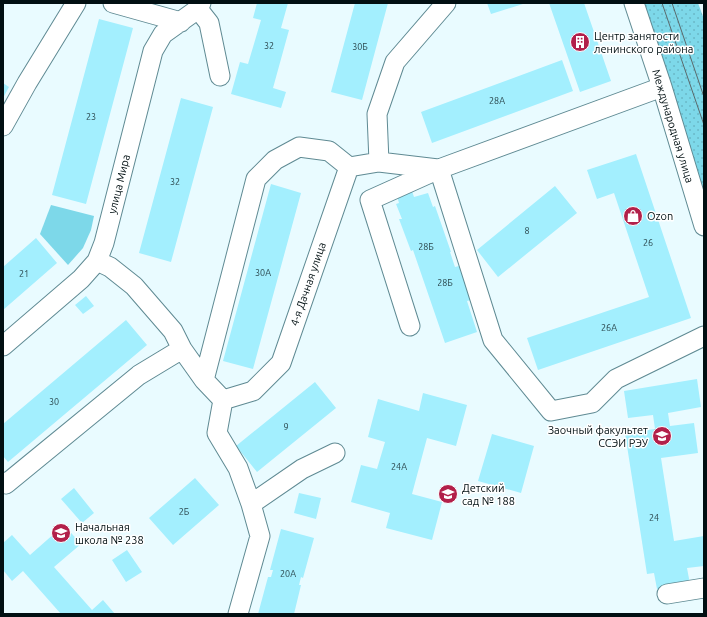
<svg xmlns="http://www.w3.org/2000/svg" width="707" height="617" viewBox="0 0 707 617" font-family="Ubuntu,sans-serif">
  <defs>
    <pattern id="grass-dots" width="8" height="8" patternUnits="userSpaceOnUse"><rect width="8" height="8" fill="#7dd8e9"/><path d="M2 2h.1M6 6h.1" fill="none" stroke="#6ab8c7" stroke-width="1.8" stroke-linecap="round"/></pattern>
  </defs>
  <rect width="100%" height="100%" fill="#e9fbff"/>
  <path fill="url(#grass-dots)" d="M643 3H698L704 19V197Z"/>
  <path fill="#7dd8e9" d="M51 205 94 216 91 230 83 248 68 265 40 234Z"/>
  <path fill="#a3effe" d="M257 3H288L281 28 289 30 273 88 286 92 281 108 231 94 240 62 248 64 261 20 253 18Z
    M355 3H388L362 100 331 92Z
    M487 3H526L491 14Z
    M549 3H584L611 81 580 92Z
    M99 19 133 28 86 204 52 195Z
    M562 60 573 91 432 143 421 112Z
    M3 83 9 87 3 98Z
    M181 98 213 107 171 262 139 253Z
    M636 154 691 318 538 370 527 338 649 297 614 193 597 199 587 170Z
    M271 184 301 193 253 369 223 361Z
    M555 186 577 213 498 277 477 250Z
    M412 191 414 197 428 193 433 207 435 206 451 252H450L455 267 459 266 471 300 467 301 477 332 445 343 413 250 411 251 399 219H402L396 204 399 203 397 196Z
    M36 238 57 263 3 310V267Z
    M86 296 94 306 83 314 75 305Z
    M126 320 147 345 8 462 3 456V424Z
    M697 379 701 407 668 413 670 426 694 423 698 453 661 458 674 541 704 536V566L687 568 690 584 657 589 654 573 647 574 625 433 655 429 653 415 628 418 624 391Z
    M315 382 336 408 257 472 236 446Z
    M423 393 467 405 456 446 427 438 412 494 442 502 432 540 386 528 390 513 351 502 361 465 377 469 385 442 368 437 378 399 419 411Z
    M492 434 534 446 521 493 478 481Z
    M195 478 219 505 173 545 149 518Z
    M74 488 94 513 82 523 61 499Z
    M299 493 321 498 316 519 294 513Z
    M64 525 81 544 54 567 92 610 103 600 115 614H61L23 571 12 581 3 570V543L12 535 30 555Z
    M281 529 314 538 303 578 301 577 299 585H301L294 614H258L268 577H271L273 570H270Z
    M127 550 142 572 126 582 112 560Z"/>
  <g fill="none" stroke-linecap="round" stroke-linejoin="round">
    <g stroke="#5f8a93" stroke-width="21">
      <path id="minor" d="M113 3 181 22
        M634 3 662 87 704 226
        M198 9 209 23 220 76
        M3 126 27 83 76 3
        M379 162 377 114 395 62 446 3
        M439 169 493 340 551 411 592 403 616 379 704 336
        M97 261 110 267 134 286 173 331 182 349 204 380 223 400 217 433 238 468 251 504 260 536 238 614
        M410 326 370 200 439 169 662 87
        M3 346 81 279 97 261 104 243 153 51 163 34 198 9 201 3
        M204 380 256 179 275 160 299 147 329 151 349 167
        M223 400 253 391 281 363 349 167 379 162 438 169
        M3 482 6 484 139 375 182 349
        M251 504 302 469 335 453
        M667 594 704 588"/>
    </g>
    <use href="#minor" stroke="#fff" stroke-width="19"/>
    <path stroke="#5a696c" stroke-width="1" d="M662 3 704 125
      M672 3 704 97"/>
  </g>
  <defs>
    <g id="building-disc" transform="scale(1)"><circle r="9.5" fill="#b2204a" stroke="#fff"/><path d="M-4-6H4V6H1V3H-1V6H-4ZM-2.5-4.3h1.7v1.8h-1.7ZM.8-4.3h1.7v1.8H.8ZM-2.5-1h1.7V.8h-1.7ZM.8-1h1.7V.8H.8Z" fill="#fff"/></g>
    <g id="shop-disc" transform="scale(1)"><circle r="9.5" fill="#b2204a" stroke="#fff"/><path d="M-5-2.5h2.3a2.7 3.5 0 0 1 5.4 0H5L5.5 6h-11ZM-1.5-2.5h3a1.5 2.3 0 0 0-3 0Z" fill="#fff"/></g>
    <g id="university-disc" transform="scale(1)"><circle r="9.5" fill="#b2204a" stroke="#fff"/><path d="M0-5L7-2L0 1L-7-2ZM-4 1L0 2.5L4 1V4Q0 6-4 4Z" fill="#fff"/></g>
    <g id="school-disc" transform="scale(1)"><circle r="9.5" fill="#b2204a" stroke="#fff"/><path d="M0-5L7-2L0 1L-7-2ZM-4 1L0 2.5L4 1V4Q0 6-4 4Z" fill="#fff"/></g>
  </defs>
  <g fill-rule="evenodd">
    <use href="#building-disc" x="580" y="42"/>
    <use href="#shop-disc" x="633" y="216"/>
    <use href="#university-disc" x="662" y="436"/>
    <use href="#school-disc" x="448" y="494"/>
    <use href="#school-disc" x="61" y="533"/>
  </g>
  <g text-anchor="middle" dominant-baseline="central" stroke-width="3" stroke-linejoin="round" paint-order="stroke">
    <g font-size="9" fill="#2a474d">
      <text x="269" y="46">32</text>
      <text x="360" y="47">30Б</text>
      <text x="497" y="101">28А</text>
      <text x="91" y="117">23</text>
      <text x="175" y="182">32</text>
      <text x="527" y="231">8</text>
      <text x="648" y="243">26</text>
      <text x="426" y="247">28Б</text>
      <text x="263" y="273">30А</text>
      <text x="24" y="274">21</text>
      <text x="445" y="283">28Б</text>
      <text x="609" y="328">26А</text>
      <text x="54" y="402">30</text>
      <text x="286" y="427">9</text>
      <text x="399" y="467">24А</text>
      <text x="184" y="512">2Б</text>
      <text x="654" y="518">24</text>
      <text x="288" y="574">20А</text>
    </g>
    <g font-size="11" fill="#010f12" stroke="#fff" text-anchor="start">
      <text x="594" y="36">Центр занятости<tspan x="594" dy="13">ленинского района</tspan></text>
      <text x="647" y="216">Ozon</text>
      <text x="648" y="430" text-anchor="end">Заочный факультет<tspan x="648" dy="13">ССЭИ РЭУ</tspan></text>
      <text x="462" y="488">Детский<tspan x="462" dy="13">сад № 188</tspan></text>
      <text x="75" y="527">Начальная<tspan x="75" dy="13">школа № 238</tspan></text>
    </g>
    <g font-size="11" fill="#010f12" stroke="#fff">
      <text transform="translate(673 126) rotate(73)">Международная улица</text>
      <text transform="translate(119 184) rotate(-76)">улица Мира</text>
      <text transform="translate(308 284) rotate(-71)">4-я Дачная улица</text>
    </g>
  </g>
  <rect width="707" height="617" fill="none" stroke="#010f12" stroke-width="8"/>
</svg>
